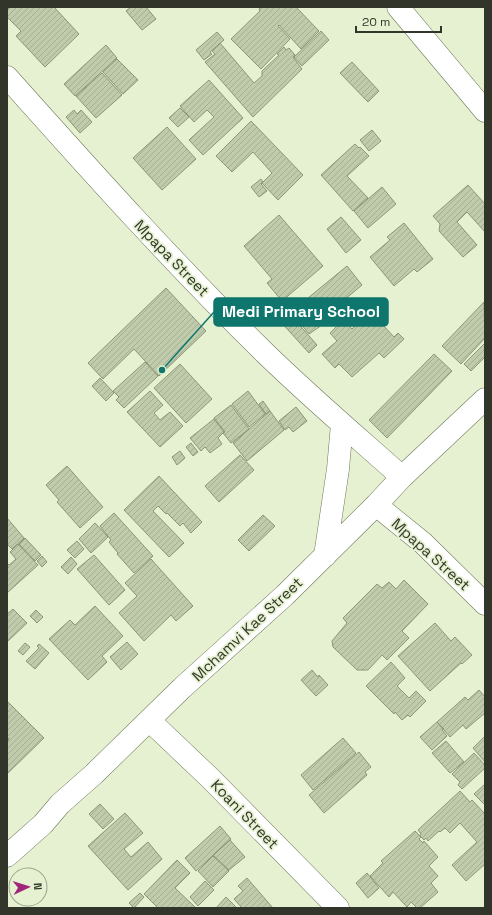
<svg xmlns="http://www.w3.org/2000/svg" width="492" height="915" viewBox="0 0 492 915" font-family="'Space Grotesk',sans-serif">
  <defs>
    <pattern id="building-hatch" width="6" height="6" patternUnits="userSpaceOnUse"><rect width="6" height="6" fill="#c0cbab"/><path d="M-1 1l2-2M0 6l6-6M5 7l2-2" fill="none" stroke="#a5af93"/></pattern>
  </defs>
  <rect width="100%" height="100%" fill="#e5f1d0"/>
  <path fill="url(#building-hatch)" stroke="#8c9678" d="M10 7H54L79 34 45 67 16 36 21 31 7 17V10Z
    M131 7H146L156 19 142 30 126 11Z
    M261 7H296L319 31 301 49 279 25 278 26 290 39 261 69 231 39 260 11 259 9Z
    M321 31 329 40 302 66 294 57Z
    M217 32 224 40 210 52 212 54 204 60 196 50Z
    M220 43 254 83 262 76V71L279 55 277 54 284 47 286 50 289 48 295 55 293 57 302 69 253 117 205 62 215 54 212 51Z
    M106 45 117 58 75 96 64 84Z
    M117 59 138 80 123 94 103 72Z
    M352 62 379 91 368 102 340 73Z
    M102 73 122 95 96 118 76 96Z
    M209 80 243 118 203 155 189 140 214 117 207 110 194 122 180 106Z
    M180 108 189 117 178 127 169 118Z
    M74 110 77 114 81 110 92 122 80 133 66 117Z
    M251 121 303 175 278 200 262 183 272 173 253 152 232 172 216 156Z
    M167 127 196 159 162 190 133 158Z
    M372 130 381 141 369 151 360 140Z
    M355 144 359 148 360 147 369 156 347 176 368 198 353 211 321 175Z
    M261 179 263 182 261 184 267 191 259 197 251 187Z
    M468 185 485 204V232L467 212 457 222 477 245 463 257 439 231 440 224 433 216Z
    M382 187 396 204 368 228 354 211Z
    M279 215 323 266 282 301 267 283 272 279 244 246Z
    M341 217 361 240 346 253 327 229Z
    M404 223 433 259 417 272 414 269 394 286 370 257 390 240 387 237Z
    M347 266 362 285 319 321 322 325 309 334 291 312Z
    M166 288 206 331 159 376 134 349 103 379 88 363Z
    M484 302 485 338 461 364 442 346Z
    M370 311 394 337 398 333 404 339 384 358 379 353 352 377 339 364 335 368 322 354 337 341 330 333 343 320 352 329Z
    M288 312 317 345 309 353 279 320Z
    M485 343V357L471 371 464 364Z
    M434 354 452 371 387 438 369 420Z
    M145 362 158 376 124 408 116 400 119 397 113 391Z
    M180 364 212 399 186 423 154 388Z
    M100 378 114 393 106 401 92 386Z
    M150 391 163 405 154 413 160 420 170 412 183 426 160 447 127 412Z
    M248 391 265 414 249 427 232 404Z
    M263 401 270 411 266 414 259 404Z
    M231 405 249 429 231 443 223 433 225 432 214 418Z
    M296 407 307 421 293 432 289 427 285 430 279 421Z
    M270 411 284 430 247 461 233 443Z
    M214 419 224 432 218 438 222 444 210 453 205 447 201 451 190 438Z
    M191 443 198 452 193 456 186 447Z
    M180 451 185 458 177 465 172 457Z
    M240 455 254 470 219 502 205 486Z
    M67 466 103 507 80 528 57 502 59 500 46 485Z
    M159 476 202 522 191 533 183 523 180 526 167 513 166 514 158 506 153 511 184 543 169 557 124 510Z
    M114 513 153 556 134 573 117 554 118 553 109 542 111 540 100 526Z
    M263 515 275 526 249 551 238 540Z
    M7 518 24 538 12 549 7 544Z
    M95 523 108 537 91 553 79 539Z
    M25 538 41 555 35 561 19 544Z
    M77 541 84 549 75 558 67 550Z
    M18 544 38 565 7 593V563L9 565 16 559 10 552Z
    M94 555 125 590 109 605 77 569Z
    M42 556 47 562 42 567 37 561Z
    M71 557 77 564 68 574 61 567Z
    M151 559 193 606 176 621 171 615 144 641 119 613 137 596 125 583Z
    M404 580 428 604 402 631 409 638 387 660 382 655 368 670H357L333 647 332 641 347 623 343 618 377 584 382 588 389 582 396 589Z
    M95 606 123 636 102 656 107 662 88 680 49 639 70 620 75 625Z
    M13 609 27 623 7 642V614Z
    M36 610 43 617 37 623 30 616Z
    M435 623 451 641 455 637 472 655 462 664 461 663 430 691 398 656Z
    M127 642 138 654 121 670 110 657Z
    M25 643 30 647 23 655 18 651Z
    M39 644 49 653 35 669 26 661 39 648 37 646Z
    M391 662 405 678 397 686 409 698 416 691 426 701 410 717 408 715 402 720 395 712 394 714 366 686Z
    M312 670 318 677 319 675 328 685 316 696 301 680Z
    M479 690 485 697V713L466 729 463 725 450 737 437 722 465 697 468 700Z
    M7 701 44 738 7 774V742L9 739 7 737Z
    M437 722 444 729 442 730 447 736 432 750 420 737Z
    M485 736V762L473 748Z
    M343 738 356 753 313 790 301 775Z
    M446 741 464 762 450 773 432 753Z
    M359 752 371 767 365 772 367 775 324 813 309 795Z
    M474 753 485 765V768L462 789 458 785 460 782 452 774Z
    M485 784V805L474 794Z
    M460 791 470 802 472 800 485 814V864L466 881 452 865 477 842 460 823 450 833 445 828 440 832 439 831 428 841 426 838 424 840 420 836 421 834 418 830Z
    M100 804 114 819 103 829 89 814Z
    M125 813 143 833 124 849 131 857 148 842 162 859 128 890 88 846Z
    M220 826 231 839 196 871 185 858Z
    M415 831 421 837 419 839 423 843 424 841 438 857 429 866 438 876 431 883 438 892 420 908H417L411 902 407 907 393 892 389 897 370 876 383 863 381 861Z
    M230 840 245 857 229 870 213 855Z
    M213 856 229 871 213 887 198 871Z
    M177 860 190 873 175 888 196 908H158L144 894Z
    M367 873 379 888 368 898 356 883Z
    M247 878 273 908H242L234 899 243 891 238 886Z
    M205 881 214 890 198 906 190 897Z
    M140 893 144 897 134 908 129 903Z
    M226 897 237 908H216Z"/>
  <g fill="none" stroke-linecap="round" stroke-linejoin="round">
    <g stroke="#6d7759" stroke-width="23">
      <path id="street" d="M398 7 485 111
        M7 77C91 171 175 265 265 353 309 396 356 436 402 477
        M376 505 423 543 485 604
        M325 556 338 469 342 424
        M150 721 210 778 338 908
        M7 856 43 824 60 804 94 774 182 688 285 595 376 505 402 477 485 399"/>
    </g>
    <use href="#street" stroke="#fff" stroke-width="22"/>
  </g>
  <g text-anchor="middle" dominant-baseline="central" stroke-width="3.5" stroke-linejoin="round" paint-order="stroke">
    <g font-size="15" fill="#32362a" stroke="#e5f1d0">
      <text transform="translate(172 258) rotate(46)">Mpapa Street</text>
      <text transform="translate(431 554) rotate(42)">Mpapa Street</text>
      <text transform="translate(247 629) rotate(-43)">Mchamvi Kae Street</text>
      <text transform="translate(245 814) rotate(46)">Koani Street</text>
    </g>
  </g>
  <path fill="none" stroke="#0f766e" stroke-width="1.5" d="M162 370L214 312"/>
  <circle fill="#0f766e" stroke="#e5f1d0" stroke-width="1.5" cx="162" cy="370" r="4"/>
  <rect fill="#0f766e" stroke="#0f766e" stroke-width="1.5" x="214" y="298" width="174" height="28" rx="4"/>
  <g font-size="16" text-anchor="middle" font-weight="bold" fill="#fff">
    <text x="301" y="317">Medi Primary School</text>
  </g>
  <rect width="492" height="915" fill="none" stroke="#32362a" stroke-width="16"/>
  <g transform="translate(28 887) rotate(86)"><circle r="19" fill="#e5f1d0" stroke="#9da68e"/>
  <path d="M0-3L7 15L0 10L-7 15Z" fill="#a0257b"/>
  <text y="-6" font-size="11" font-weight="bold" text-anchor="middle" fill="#32362a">N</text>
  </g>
  <path d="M356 26v6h85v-6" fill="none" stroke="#32362a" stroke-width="2"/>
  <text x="362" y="26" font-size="12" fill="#32362a" stroke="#e5f1d0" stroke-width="3" paint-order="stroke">20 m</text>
</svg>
